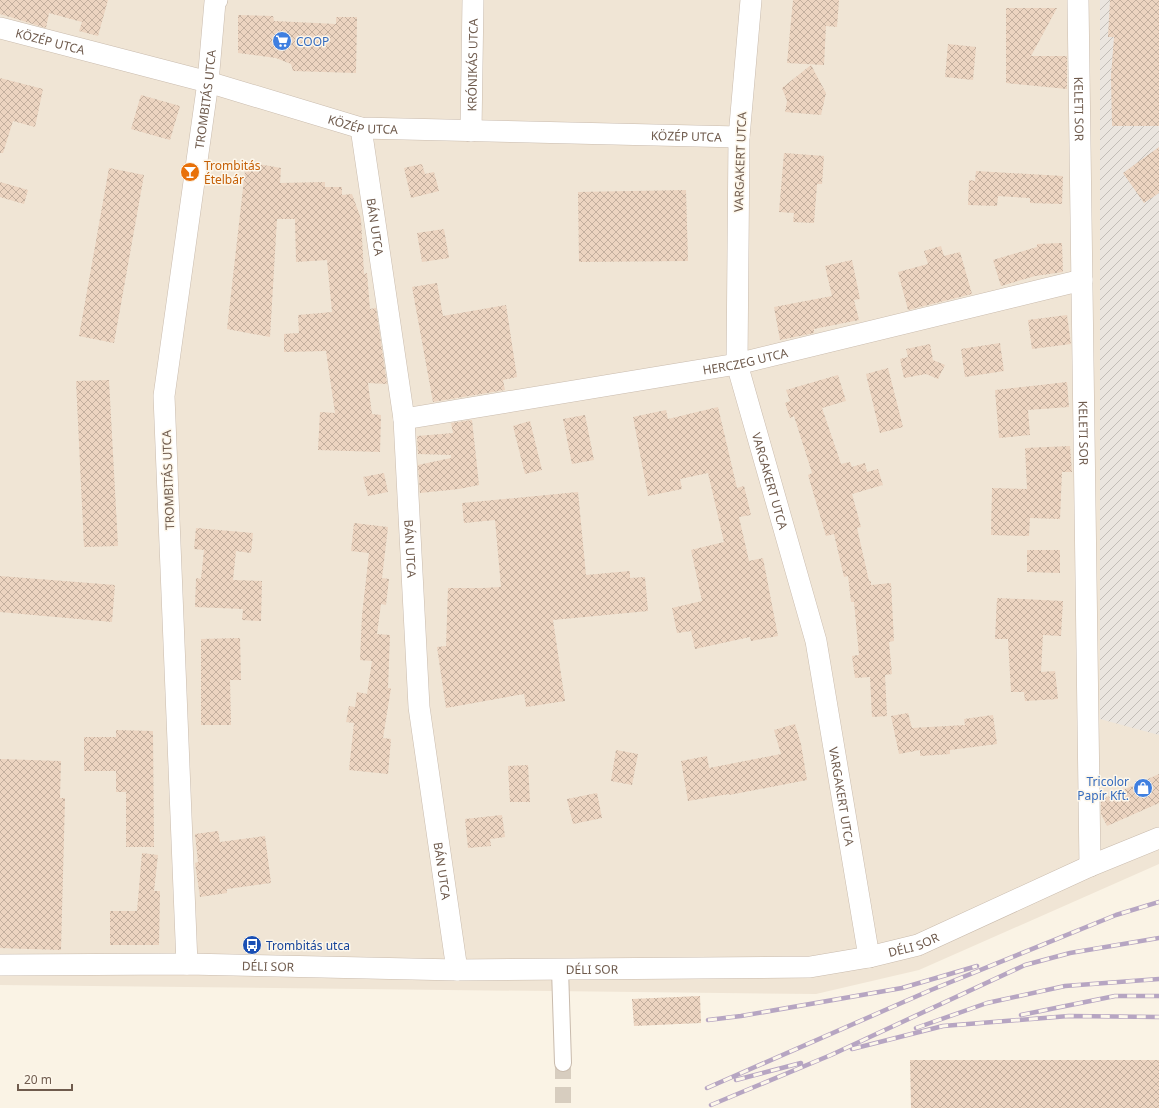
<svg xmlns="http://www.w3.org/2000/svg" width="1159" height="1108" viewBox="0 0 1159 1108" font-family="'Noto Sans',sans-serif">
  <defs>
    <pattern id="industrial-furrows" width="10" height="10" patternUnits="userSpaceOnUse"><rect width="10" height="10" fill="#eae5df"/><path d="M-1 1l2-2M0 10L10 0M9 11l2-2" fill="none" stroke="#c2bdb7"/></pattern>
    <pattern id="building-cross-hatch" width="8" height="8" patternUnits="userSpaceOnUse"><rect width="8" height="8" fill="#ecd4c0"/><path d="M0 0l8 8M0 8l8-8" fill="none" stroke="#c3af9e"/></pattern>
  </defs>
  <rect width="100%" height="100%" fill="#faf3e5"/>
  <path fill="#f0e5d5" d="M0 0H1159V864L919 970 816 994 0 985Z"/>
  <path fill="url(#industrial-furrows)" d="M1100 0H1159V735L1100 719Z"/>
  <path fill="url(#building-cross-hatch)" d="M0 0H108L98 36 79 31 82 22 49 13 46 28 0 14Z
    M793 0H839L837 27 826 26 824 65 787 63Z
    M1110 0H1159V126H1112L1111 76 1114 37H1108Z
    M1006 8H1057L1031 56H1067V89L1006 83Z
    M238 15 273 16 274 21 336 24V17H357L356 73 293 71 291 64 276 58 238 53Z
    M948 44 976 47 973 80 945 77Z
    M811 65 826 93 821 115 785 112 787 101 782 88Z
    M0 78 43 89 35 127 13 121 3 153H0Z
    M141 95 180 106 170 140 131 129Z
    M1159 147V193L1144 203 1123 173Z
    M784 153 824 156 822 184H817L814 223 793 222 794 213 779 212Z
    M246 162 281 168 280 183 325 182V187H342V195L352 194 361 219 364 274 367 273 370 309 376 308 387 384 368 383 372 414 381 415 380 452 318 450 320 412 335 413 326 351 284 352V334L299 333 298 315 332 312 327 260 296 262 295 219H277L270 337 227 329Z
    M422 164 425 174 434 172 439 191 411 198 404 168Z
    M109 168 144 175 114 343 79 336Z
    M976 171 1063 176 1062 204 1030 203V198L998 196 997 206 968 205 969 180 975 181Z
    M0 182 28 190 24 204 0 197Z
    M686 190 688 261 579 262 578 192Z
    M444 229 449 258 422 262 417 233Z
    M1062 243 1063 272 1035 276 1001 286 993 260 1037 247V244Z
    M941 246 944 256 960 252 972 294 908 310 898 272 928 264 924 251Z
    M852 260 860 299 854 300 859 320 814 329V333L780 340 774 307 832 296 825 266Z
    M437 283 443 316 506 305 517 377 503 380 505 390 433 402 412 287Z
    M1067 315 1071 344 1032 349 1028 320Z
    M1000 343 1004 371 965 377 961 349Z
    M930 344 933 360 945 365 938 379 926 374 904 378 900 359 908 357 906 349Z
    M888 368 903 427 880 433 866 374Z
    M838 375 846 401 822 408 841 464 850 462 852 467 865 463 867 472 878 469 883 485 852 494 861 527 857 528 869 581H871V585L891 583 894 641 889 642 892 674 885 675 887 716 872 717 870 677 855 678 852 656 859 655 854 602H851L848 576 844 577 834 534 826 536 808 475 812 473 794 416 790 418 785 403 790 401 786 390Z
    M109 380 118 546 84 547 76 381Z
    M1067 382 1069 407 1028 410 1030 435 999 438 995 390Z
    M718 407 737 488 744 486 751 515 739 517 749 561 763 558 778 636 751 641 750 637 695 649 691 631 677 633 672 608 702 601 691 550 724 542 708 473 680 479 682 489 648 496 633 417 666 410 668 419Z
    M585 415 594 460 572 464 563 419Z
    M472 420 479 485 459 489 420 493 418 465 451 458V455L418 454 417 436 453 433 451 423Z
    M530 421 542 470 525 474 513 426Z
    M1070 446 1072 472H1062L1060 519 1030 518 1029 536 991 535 992 488 1027 489 1025 448Z
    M384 473 388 492 368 496 363 477Z
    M578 492 586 575 630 571V578L645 577 648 611 553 620 565 701 526 707 524 694 446 708 437 647 446 646 448 588H483L501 587 495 520 464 523 462 503Z
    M354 523 388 527 382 578 389 579 386 605 381 604 377 634 390 635 388 688H391L383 738 391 739 388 774 349 770 354 723 346 722 349 706 355 707 357 692 367 694 372 661 360 660 362 615 369 553 351 551Z
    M196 528 253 533 251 553 236 551 233 580 262 581 261 621 242 620 243 609 195 607 196 578 201 579 204 550 194 549Z
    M1027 550H1060V573L1027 572Z
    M0 576 115 585 112 622 0 612Z
    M997 598 1063 601 1061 636 1043 635 1041 672 1055 671 1058 699 1025 701 1024 692H1011L1008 639H995Z
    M240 638 241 680H230L231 725H201V639Z
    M908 713 912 728 965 725 964 719 993 715 997 744 950 750V754L920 756V750L899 754 891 716Z
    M795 724 801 744 807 780 729 795V794L688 801 681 761 707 756 709 768 781 754 774 730Z
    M116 730 153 731 154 847H126V792H116V771H84V737H116Z
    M616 750 638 754 632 785 611 781Z
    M0 759 61 761 60 798H65L61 950 0 948Z
    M528 765 530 802H510L508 766Z
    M1159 774V803L1107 826 1101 814V800Z
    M597 793 602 818 573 824 567 799Z
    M502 815 505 837 490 839 491 846 468 848 465 819Z
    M218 831 220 842 265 836 271 883 227 889V893L200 897 195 863 198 862 195 834Z
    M142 853 158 855 154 891H160L159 945H110V911H137Z
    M700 996 701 1023 634 1026 632 999Z
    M910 1060H1159V1108H911Z"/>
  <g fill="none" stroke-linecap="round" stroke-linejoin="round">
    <path stroke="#d7cdbf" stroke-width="16" stroke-dasharray="16 8" stroke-linecap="butt" d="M563 1063V1108"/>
    <g stroke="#c9bbad" stroke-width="18">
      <path id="pedestrian" d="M560 969 563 1063"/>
    </g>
    <g stroke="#c9bbad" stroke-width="22">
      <g id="minor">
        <path id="s1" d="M751 0 739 137 737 364 816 641 869 957"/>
        <path id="s2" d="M1078 0 1090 866"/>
        <path id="s3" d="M0 28 208 82 361 128 739 137"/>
        <path id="s4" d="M361 128 404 419 419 707 457 970"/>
        <path id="s5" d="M471 131 473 0"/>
        <path id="s6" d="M404 419 737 364 1082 280"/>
        <path id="s7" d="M187 964 164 396 208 82 215 2 217 0"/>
        <path id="s8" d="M0 965 187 964 457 970 810 967 869 957 918 945 1090 866 1159 838"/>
      </g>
    </g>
    <use href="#pedestrian" stroke="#fff" stroke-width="16"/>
    <use href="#minor" stroke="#fff" stroke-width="21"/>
    <g stroke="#b6a5c2" stroke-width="4.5">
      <path id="rail" d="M1021 1015 1115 996H1159
        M708 1020 741 1016 902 988 977 966
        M916 1028 987 1003 1065 986 1159 979
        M852 1049 943 1026 1069 1016 1159 1017
        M736 1080 801 1063
        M707 1088 931 990 1116 915 1159 902
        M711 1105 831 1055 1025 965 1070 953 1159 938"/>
    </g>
    <use href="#rail" stroke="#fdf7eb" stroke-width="3" stroke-dasharray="9" stroke-linecap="butt"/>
  </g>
  <defs>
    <g id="supermarket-disc" transform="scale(1)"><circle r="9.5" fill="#3f7fe0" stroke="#fdf7eb"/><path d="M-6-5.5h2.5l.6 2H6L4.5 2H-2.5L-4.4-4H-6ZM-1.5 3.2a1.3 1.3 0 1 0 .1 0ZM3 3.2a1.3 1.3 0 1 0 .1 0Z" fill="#fff"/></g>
    <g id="bar-disc" transform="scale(1)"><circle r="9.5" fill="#e8710a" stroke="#fdf7eb"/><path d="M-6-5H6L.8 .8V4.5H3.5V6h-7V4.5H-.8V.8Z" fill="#fff"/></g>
    <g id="shop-disc" transform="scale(1)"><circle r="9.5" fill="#3f7fe0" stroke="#fdf7eb"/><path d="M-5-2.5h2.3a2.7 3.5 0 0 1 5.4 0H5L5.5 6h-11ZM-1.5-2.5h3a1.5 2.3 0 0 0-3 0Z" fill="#fff"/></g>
    <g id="bus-disc" transform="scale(1)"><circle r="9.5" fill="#1a4fb4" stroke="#fdf7eb"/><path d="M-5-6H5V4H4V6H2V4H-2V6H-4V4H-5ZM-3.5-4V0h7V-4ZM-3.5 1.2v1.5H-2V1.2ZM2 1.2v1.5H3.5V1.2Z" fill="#fff"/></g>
  </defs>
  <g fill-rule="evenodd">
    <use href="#supermarket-disc" x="282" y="41"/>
    <use href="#bar-disc" x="190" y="172"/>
    <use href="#shop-disc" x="1143" y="788"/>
    <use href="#bus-disc" x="252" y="945"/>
  </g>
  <g text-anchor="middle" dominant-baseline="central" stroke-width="3" stroke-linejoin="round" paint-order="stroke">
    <g font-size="12" fill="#6f5b4d" stroke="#fdf7eb">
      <text stroke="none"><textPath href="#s3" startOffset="52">KÖZÉP UTCA</textPath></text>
      <text stroke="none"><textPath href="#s5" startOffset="66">KRÓNIKÁS UTCA</textPath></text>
      <text stroke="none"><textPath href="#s7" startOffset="868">TROMBITÁS UTCA</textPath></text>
      <text stroke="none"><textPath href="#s2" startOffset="109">KELETI SOR</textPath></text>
      <text stroke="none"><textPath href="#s3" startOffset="376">KÖZÉP UTCA</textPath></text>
      <text stroke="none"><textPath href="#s3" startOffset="700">KÖZÉP UTCA</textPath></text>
      <text transform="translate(740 162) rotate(-88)">VARGAKERT UTCA</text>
      <text stroke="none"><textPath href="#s4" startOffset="100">BÁN UTCA</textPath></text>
      <text stroke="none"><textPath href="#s6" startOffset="346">HERCZEG UTCA</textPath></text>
      <text stroke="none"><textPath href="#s2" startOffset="433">KELETI SOR</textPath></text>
      <text transform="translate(168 480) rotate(-92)">TROMBITÁS UTCA</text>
      <text stroke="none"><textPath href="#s1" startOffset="486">VARGAKERT UTCA</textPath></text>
      <text stroke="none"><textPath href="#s4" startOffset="424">BÁN UTCA</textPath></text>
      <text stroke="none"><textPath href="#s1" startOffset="810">VARGAKERT UTCA</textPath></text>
      <text stroke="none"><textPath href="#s4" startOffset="748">BÁN UTCA</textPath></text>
      <text stroke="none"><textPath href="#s8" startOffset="916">DÉLI SOR</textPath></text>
      <text stroke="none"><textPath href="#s8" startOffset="268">DÉLI SOR</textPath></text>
      <text stroke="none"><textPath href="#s8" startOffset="592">DÉLI SOR</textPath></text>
    </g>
    <g font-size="12" fill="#366cbe" stroke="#fdf7eb" text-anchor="start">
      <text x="296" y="41">COOP</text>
      <text x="1129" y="781" text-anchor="end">Tricolor<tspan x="1129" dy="14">Papír Kft.</tspan></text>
    </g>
    <g font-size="12" fill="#c56008" stroke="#fdf7eb" text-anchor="start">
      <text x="204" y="165">Trombitás<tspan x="204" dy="14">Ételbár</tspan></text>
    </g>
    <g font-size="12" fill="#164399" stroke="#fdf7eb" text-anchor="start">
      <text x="266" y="945">Trombitás utca</text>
    </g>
  </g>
  <path d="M18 1084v6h54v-6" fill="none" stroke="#6f5b4d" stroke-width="2"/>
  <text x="24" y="1084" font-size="12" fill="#6f5b4d" stroke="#fdf7eb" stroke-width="3" paint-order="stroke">20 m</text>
</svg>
